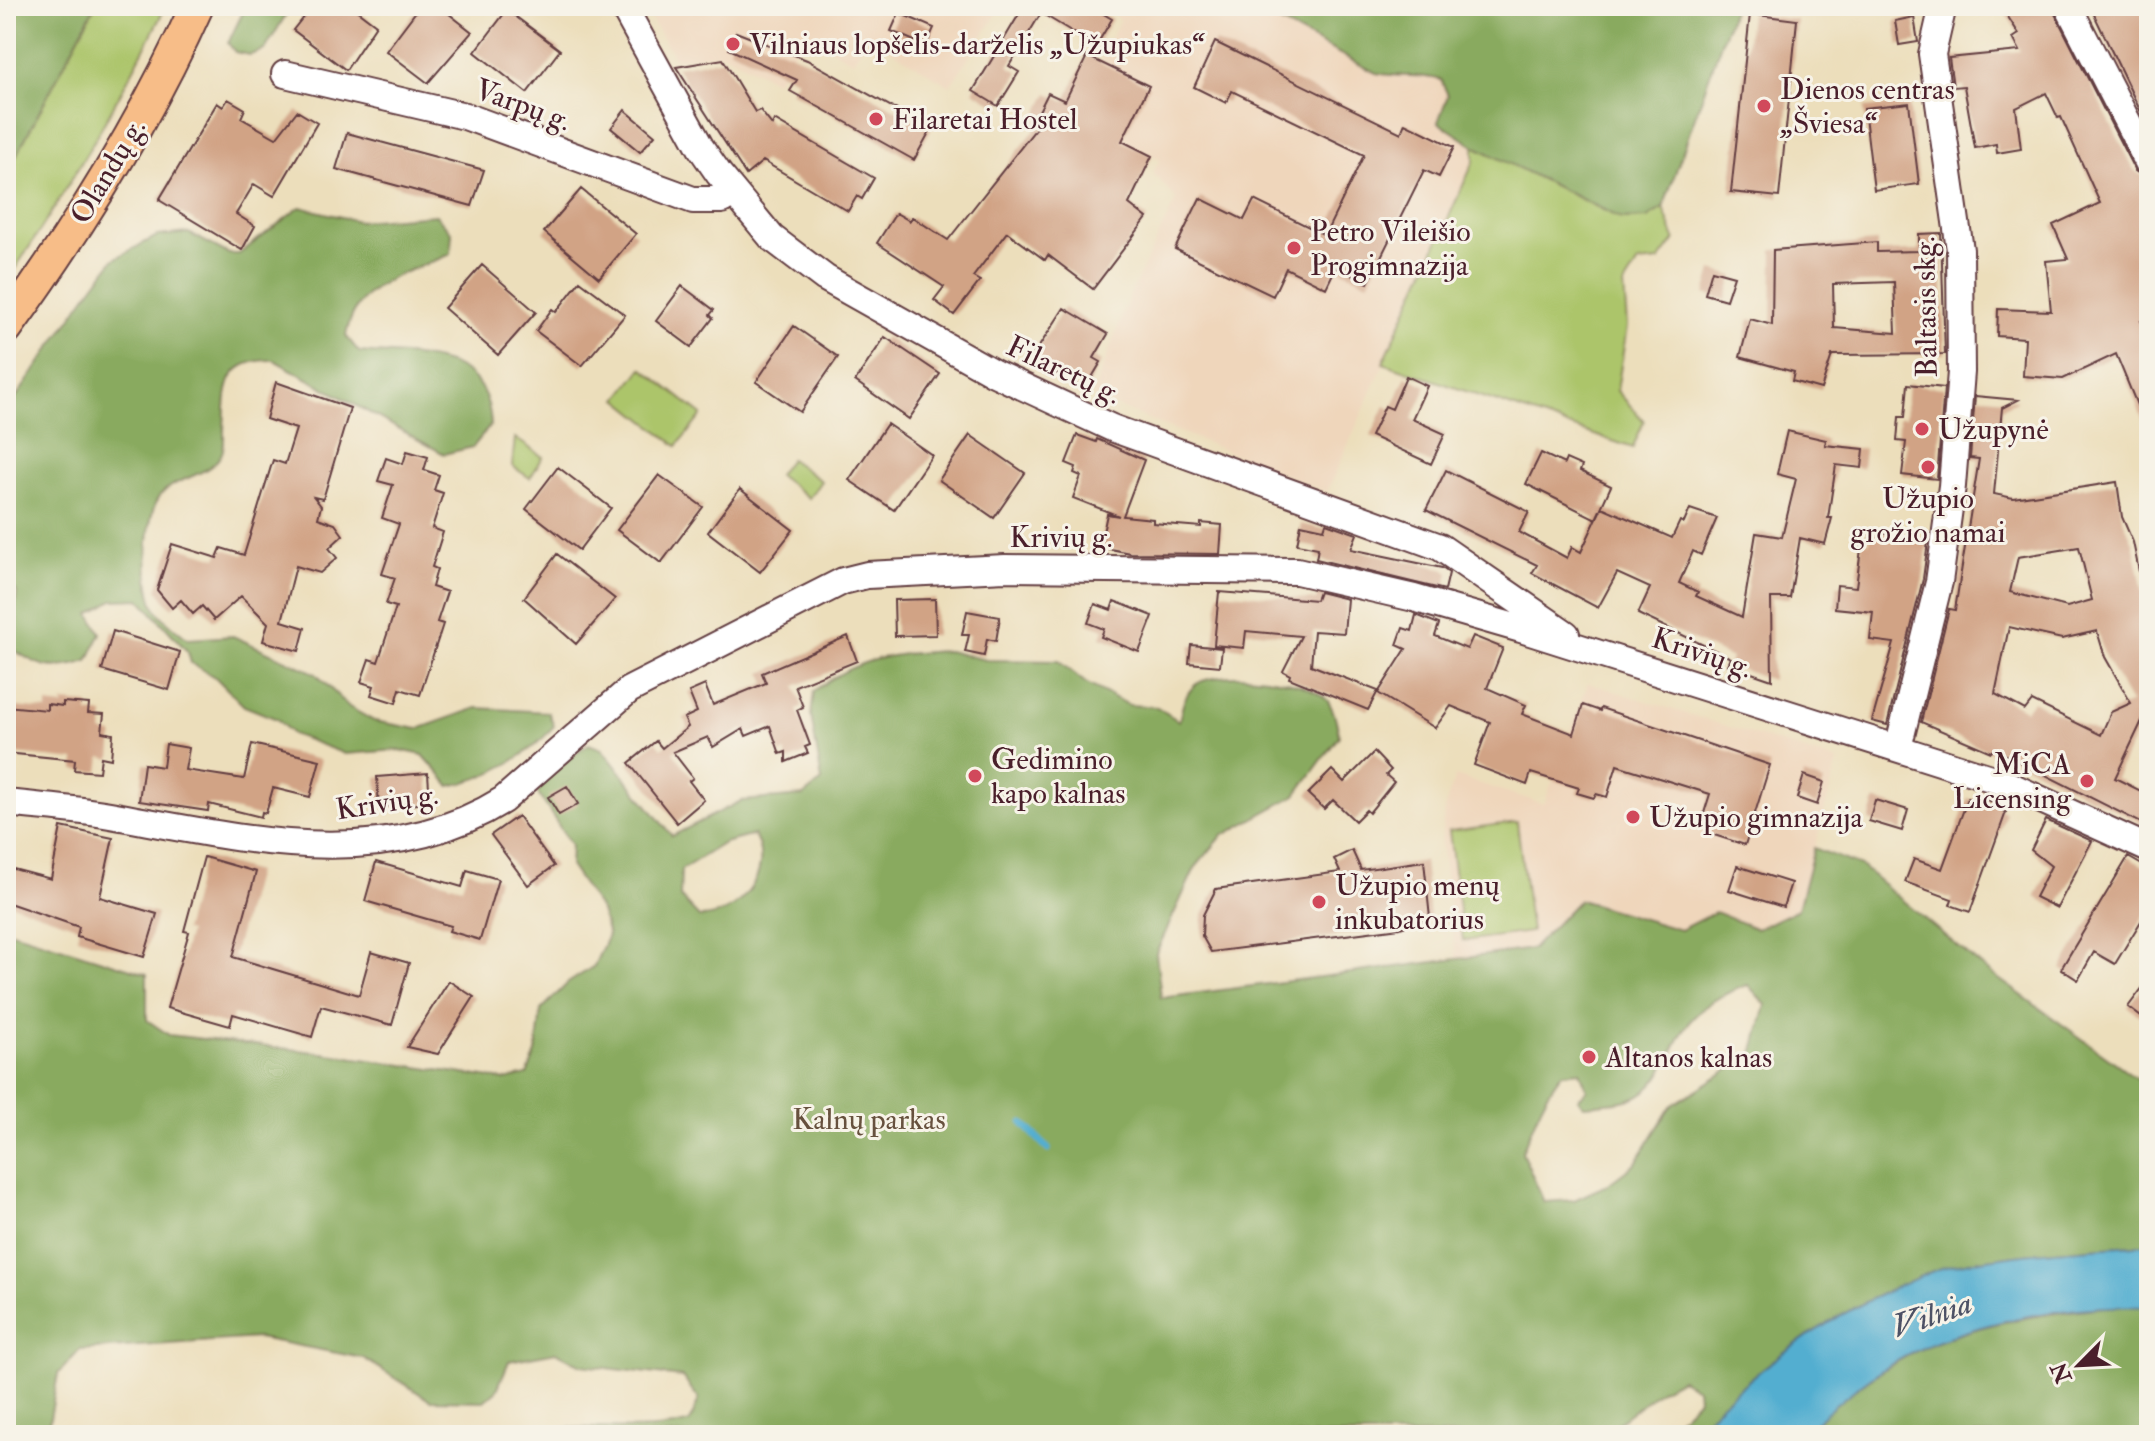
<svg xmlns="http://www.w3.org/2000/svg" width="2155" height="1441" viewBox="0 0 2155 1441" font-family="'IM FELL Double Pica',serif">
  <rect width="100%" height="100%" fill="#f7f3e8"/>
  <filter id="ink" filterUnits="userSpaceOnUse"><feTurbulence type="fractalNoise" baseFrequency=".0125" numOctaves="2"/><feDisplacementMap in="SourceGraphic" scale="16" xChannelSelector="R" yChannelSelector="G"/><feConvolveMatrix kernelMatrix="1 2 1 2 8 2 1 2 1" color-interpolation-filters="sRGB"/></filter>
  <filter id="wash" filterUnits="userSpaceOnUse"><feTurbulence type="fractalNoise" baseFrequency=".006" numOctaves="4" result="noise"/><feDisplacementMap in="SourceGraphic" scale="32" xChannelSelector="R" yChannelSelector="G"/><feGaussianBlur stdDeviation="1.8" result="paint"/><feColorMatrix in="noise" values="0 0 0 0 0 0 0 0 0 0 0 0 0 0 0 0 0 1.4 0 .05"/><feComposite in="paint" operator="in"/></filter>
  <g filter="url(#wash)">
    <rect width="100%" height="100%" fill="#ecdebb"/>
    <path fill="#efd6bb" d="M643 6H1002L950 86 868 36 853 61 805 35 776 81 722 53 675 59Z
      M1099 6H1485L1438 121 1474 146V161L1327 492 1092 396 1129 297 1176 199 1153 173 1160 159 1109 134 1127 131 1148 86 1099 62 1120 20Z
      M1588 683 1838 761 1798 909 1757 929 1715 912 1680 930 1579 900 1532 949 1456 958 1441 844 1444 810 1455 776 1544 804Z"/>
    <path fill="#acc56a" stroke="#7b724a" stroke-width="2" d="M95 6H166C118 102 67 193 6 282V175Z
      M1474 146 1621 219 1647 218 1663 208 1675 239 1659 261 1638 263 1624 285 1627 326 1617 391 1644 421 1633 448 1383 363 1474 161Z
      M642 368 702 415 677 446 618 399Z
      M515 438 543 457 530 478 512 466Z
      M790 459 821 481 809 498 778 475Z
      M1517 822 1531 932 1463 941 1449 831Z"/>
    <path fill="#89aa5e" stroke="#6a6444" stroke-width="2" fill-rule="evenodd" d="M6 6H95L6 175Z
      M246 6H291L265 50 250 55 235 52 228 43Z
      M1249 6H1734L1663 208 1647 218 1622 219 1474 146 1438 122 1448 95 1441 80C1420 73 1398 78 1376 73Z
      M300 207 358 221 436 215 452 233 451 254C406 274 355 281 346 336L359 352C416 357 488 349 491 425L473 447 444 454 274 360C223 359 226 389 224 431 224 439 225 449 221 455 207 478 177 476 160 495 145 514 143 590 156 609 164 621 177 630 188 639L233 636 315 673 349 707 374 721 418 729 477 708 548 712 554 726C531 755 487 779 450 786L423 755 399 750 345 754 292 734 277 719 244 706 216 678 191 663 188 652 140 599 113 600 90 614 101 633 88 661C53 672 39 668 10 647L17 592 6 580V412L87 295 114 259 157 236 189 233 229 254H239Z
      M948 651 986 660 1058 661 1087 684 1129 705 1157 707 1179 721C1182 709 1183 697 1193 687 1213 666 1311 678 1328 701 1335 712 1337 724 1339 736L1296 795 1222 836 1195 868 1156 953 1161 998 1532 949 1579 900 1680 930 1715 912 1757 929 1798 909 1814 848 1861 866 1985 969 2149 1087V1244C2080 1249 2010 1252 1942 1268 1927 1272 1912 1281 1897 1287 1817 1322 1751 1373 1689 1435H1662L1698 1399 1697 1388 1681 1379 1660 1390 1602 1435H530C582 1418 638 1438 690 1422L699 1399 682 1377 581 1365 556 1352 509 1361 497 1390 484 1401 430 1400 363 1358 258 1338 80 1350 58 1374 47 1435H6V930L147 974V1020L169 1035 315 1052 505 1080 527 1075 536 1053 541 1010 568 983 594 966 608 935 601 911 570 866 571 845 534 787 538 778 589 744 602 749 672 836 741 801 803 796 822 781 811 716 814 691C858 657 894 653 948 651ZM754 835C776 873 737 918 699 917L680 897 681 870 724 843ZM1748 985 1766 1005 1753 1054 1671 1106 1635 1164 1607 1185 1574 1200 1544 1202 1522 1152C1533 1125 1544 1095 1562 1073L1580 1071 1587 1090 1578 1099 1584 1105C1599 1103 1619 1104 1633 1098 1668 1085 1671 1039 1695 1016 1711 1000 1727 992 1748 985Z
      M2122 1305 2149 1307V1435H1801C1830 1409 1859 1384 1893 1364 1960 1323 2045 1313 2122 1305Z"/>
    <path fill="#52aed0" stroke="#4e667e" stroke-width="2" d="M2149 1244V1307C2069 1303 1963 1322 1893 1363 1860 1383 1830 1409 1801 1435H1689C1751 1373 1817 1322 1897 1287 1912 1281 1927 1272 1942 1268 2009 1252 2080 1249 2149 1244Z"/>
    <g fill="none" stroke-linecap="round" stroke-linejoin="round">
      <path stroke="#52aed0" stroke-width="7" d="M1023 1123 1048 1149"/>
    </g>
    <g id="blocks">
      <path fill="#d1a385" fill-rule="evenodd" d="M312 6H351L376 25 346 70 293 30Z
        M420 6H439L472 32 428 83 386 51Z
        M1024 6H1090L1112 19 1096 46 1041 13 1009 66 1019 72 998 106 973 91Z
        M2001 6H2051L2135 171 2149 180V317L2141 321 2149 336 2144 338 2149 352V434L2116 354 2063 379 2023 376 2025 338 1997 336 1998 309 2051 311 2046 261 2068 259 2053 225 2100 203 2061 117 2058 118 2046 93 2016 108 2021 149 1997 153 1996 144 1975 148 1964 86 1953 87 1949 58 2020 51 2013 38 2019 34Z
        M2090 6H2143L2149 18V129Z
        M507 10 560 50 527 93 475 52Z
        M899 13 934 28 926 46 891 31Z
        M1750 14 1797 20 1779 197 1731 192Z
        M1914 17 1918 42 1899 45 1895 21Z
        M736 32 807 60 931 129 914 160 790 91 797 80 729 49Z
        M1215 42 1401 133 1405 123 1454 147 1439 177 1424 170 1368 283 1336 267 1326 288 1286 268 1273 296 1175 249 1200 198 1244 220 1254 200 1325 235 1364 155 1232 91 1226 103 1194 87Z
        M1087 56 1149 86 1122 141 1152 156 1129 204 1147 218 1093 289 1048 255 1045 260 1007 232 973 277 980 281 954 315 934 300 944 287 877 243 896 213 910 221 912 217 948 240 1045 117 1038 113 1048 93 1065 101Z
        M723 59 755 112 760 110 772 125 774 120 874 178 862 199 857 196 848 211 763 161 746 175 676 67Z
        M228 99 245 109 241 118 276 138 297 111 317 123 274 196 254 184 236 214 255 226 242 250 159 200 217 103 223 107Z
        M1909 103 1919 184 1874 190 1864 108Z
        M625 110 655 135 640 152 611 128Z
        M347 133 484 170 472 206 336 169Z
        M581 189 636 234 599 278 544 232Z
        M1941 233 1945 354 1832 355 1821 389 1792 381 1794 372 1740 357 1750 319 1772 325 1773 250 1877 242V252L1919 251V234ZM1894 282 1896 333 1834 328 1833 284Z
        M482 265 536 312 498 355 444 308Z
        M1712 270 1734 276 1726 300 1705 294Z
        M580 281 625 315 582 366 536 331 552 309 556 312Z
        M682 286 714 310 710 315 713 318 691 347 656 321Z
        M1064 308 1108 334 1094 358 1101 362 1085 389 1031 359Z
        M794 326 838 357 800 412 756 382Z
        M885 337 940 374 909 419 855 381Z
        M1406 376 1427 386 1412 419 1445 434 1431 464 1371 436 1385 406 1392 409Z
        M276 382 350 408 323 499 314 497 321 506 318 518 335 524 343 535 329 548 337 558 320 573 296 566 282 621 305 628 299 651 263 641 268 623 241 596 214 620 202 606 193 614 181 600 172 608 157 590 172 544 217 558 221 548 244 555 273 460 285 464 296 429 266 419Z
        M1908 384 1944 388 1937 479 1902 475 1906 442 1897 441 1899 417H1905Z
        M1975 396 2018 400 2002 408 1994 494 2013 498 2117 482 2122 517 2133 542 2149 620V733L2142 721 2115 778 2149 795V827L1994 749 1991 752 1921 722 1949 609 1955 610 1979 459 1970 458ZM2079 547 2092 600 2067 607 2010 592 2018 557ZM2009 627 2062 639 2097 631 2105 657 2131 703 2111 712 2101 735 2032 701 2025 710 1995 694Z
        M887 424 932 455 894 510 849 480Z
        M1787 431 1826 440 1825 445 1864 449 1862 468 1836 465 1828 518H1832L1825 544 1800 538 1790 598H1771L1772 680 1728 665 1731 658 1638 614 1650 588 1617 573 1598 608 1532 573 1537 565 1426 510 1446 470 1529 512 1519 532 1567 558 1572 547 1581 552 1602 507 1672 538 1680 521 1684 523 1690 509 1717 518 1701 555 1693 551 1679 583 1698 592 1696 596 1742 617 1756 533 1782 537 1796 479 1777 474Z
        M970 435 1025 473 994 518 939 480Z
        M1077 435 1096 442 1097 439 1144 460 1123 516 1153 519V523L1201 527V523L1222 525 1220 554 1130 553 1100 547 1107 514 1119 516 1073 498 1081 476 1074 473 1076 467 1066 463Z
        M407 451 428 457 424 470 439 475 434 490 443 493 432 528 443 532 432 567 437 569 432 587 447 592 437 622 443 624 420 695 400 689 396 703 371 695 374 686 361 682 369 659 378 662 396 607 386 604 395 578 382 574 399 524 382 518 393 485 378 481 386 458 403 464Z
        M1541 453 1564 464 1566 459 1582 466 1580 471 1611 486 1596 519 1526 484Z
        M558 467 611 508 579 550 526 509Z
        M659 475 703 507 661 563 617 530Z
        M740 489 793 530 760 572 708 532Z
        M1326 523 1357 534 1351 549 1442 568 1449 573 1445 590 1316 559 1318 548 1297 544 1301 524 1324 529Z
        M1871 531 1928 542 1923 579 1887 725 1872 721 1894 643 1870 640 1873 612 1835 608 1837 585 1856 587 1862 541 1869 543Z
        M557 554 615 599 576 644 524 598Z
        M1219 592 1316 600 1319 592 1347 599 1344 633 1314 631 1311 665 1378 691 1368 710 1289 678 1290 675 1283 671 1301 636 1246 631 1244 648 1214 645Z
        M935 599 936 635 895 636 894 600Z
        M1114 601 1153 616 1139 652 1101 637 1104 629 1088 623 1095 604 1111 610Z
        M967 611 1000 617 996 641 987 639 984 656 965 652 969 635H962Z
        M1416 615 1439 624 1435 636 1467 649 1473 636 1503 648 1487 688 1526 705 1522 714 1574 734 1583 705 1600 711 1601 708 1770 765 1745 845 1708 833 1709 829 1700 826 1710 794 1617 765 1607 797 1596 794 1594 798 1577 793 1579 788 1531 773 1527 785 1474 765 1490 722 1451 706 1435 728 1378 693 1406 649 1397 645 1403 628 1412 631Z
        M113 631 180 652 169 690 102 670Z
        M848 636 857 661 795 686 803 707 797 710 810 745 805 747 808 753 786 762V752L780 754 770 726 746 736 743 729 713 747 708 737 673 752 693 778 689 781 704 800 677 823 629 763 656 741 662 748 688 727 684 718 697 712 689 692 705 685 713 705 766 683 762 673Z
        M1191 645 1222 648 1220 666 1189 663Z
        M63 702 89 704 88 713 104 714 102 732 113 734 111 759 101 757 99 772 74 770 75 760 6 753V706L47 710V704L63 706Z
        M166 744 189 748 185 770 244 779 252 744 320 760 310 797 273 788 266 813 262 812 261 817 209 804 208 811 139 801 144 764 163 767Z
        M1374 752 1391 770 1386 775 1394 782 1369 813 1366 810 1355 821 1333 800 1324 809 1308 794 1332 770 1344 782Z
        M428 773 430 803 379 807 377 777Z
        M1804 775 1824 782 1817 805 1797 798Z
        M567 786 578 804 559 815 548 797Z
        M1980 797 2000 805 1999 809 2006 812 1970 912 1950 905 1952 899 1905 882 1914 859 1942 869 1968 798 1978 802Z
        M1875 800 1908 810 1902 831 1869 821Z
        M518 816 554 866 528 885 491 835Z
        M2046 820 2092 841 2057 908 2035 897 2051 866 2031 850Z
        M61 827 113 838 100 897 157 914 144 957 77 937 79 927 6 902V867L51 879Z
        M1352 850 1361 870 1424 861 1430 918 1400 928 1211 952 1202 936 1203 915 1216 889 1340 872 1334 859Z
        M204 857 256 872 233 957 359 995 371 952 409 963 392 1025 321 1006 312 1037 233 1014 230 1026 167 1008 189 932 184 931Z
        M2128 857 2149 869V908L2115 964 2094 952 2078 980 2061 969Z
        M376 862 462 887 467 870 498 879 480 940 449 931 451 926 365 901Z
        M1737 866 1791 883 1783 907 1729 890Z
        M2149 979V1023L2128 1007Z
        M449 981 474 997 438 1054 407 1047Z"/>
    </g>
  </g>
  <g filter="url(#ink)">
    <use href="#blocks" fill-opacity="0" stroke="#623c41" stroke-width="2"/>
    <g fill="none" stroke-linecap="round" stroke-linejoin="round">
      <g stroke="#623c41" stroke-width="30">
        <path id="minor" d="M623 6 701 148 719 174 772 238 825 278 994 373 1112 428 1440 547 1566 634
          M2068 6 2149 164
          M285 74 465 116 693 200H722L733 192
          M1898 748 1939 582 1952 486 1961 372 1960 250 1932 54 1943 6
          M6 803C40 807 76 809 110 815 239 838 383 875 503 800L629 690 843 581 867 575 1005 568 1297 571 1414 598 1521 629 2000 781 2149 849"/>
      </g>
      <g stroke="#623c41" stroke-width="36">
        <path id="major" d="M6 328C79 227 146 120 197 6"/>
      </g>
      <use href="#minor" stroke="#fff" stroke-width="26"/>
      <use href="#major" stroke="#f7bd88" stroke-width="32"/>
    </g>
  </g>
  <g fill="#d1495b" stroke="#f7f3e8" stroke-width="3">
    <circle cx="733" cy="44" r="8"/>
    <circle cx="1764" cy="106" r="8"/>
    <circle cx="876" cy="119" r="8"/>
    <circle cx="1294" cy="248" r="8"/>
    <circle cx="1922" cy="429" r="8"/>
    <circle cx="1928" cy="467" r="8"/>
    <circle cx="975" cy="776" r="8"/>
    <circle cx="2087" cy="781" r="8"/>
    <circle cx="1633" cy="817" r="8"/>
    <circle cx="1319" cy="902" r="8"/>
    <circle cx="1589" cy="1057" r="8"/>
  </g>
  <g text-anchor="middle" dominant-baseline="central" stroke-width="6" stroke-linejoin="round" paint-order="stroke">
    <g font-size="30" fill="#4a1f2b" stroke="#f7f3e8" text-anchor="start">
      <text x="749" y="44">Vilniaus lopšelis-darželis „Užupiukas“</text>
      <text x="1780" y="89">Dienos centras<tspan x="1780" dy="34">„Šviesa“</tspan></text>
      <text x="892" y="119">Filaretai Hostel</text>
      <text x="1310" y="231">Petro Vileišio<tspan x="1310" dy="34">Progimnazija</tspan></text>
      <text x="1938" y="429">Užupynė</text>
      <text x="1928" y="498" text-anchor="middle">Užupio<tspan x="1928" dy="34">grožio namai</tspan></text>
      <text x="991" y="759">Gedimino<tspan x="991" dy="34">kapo kalnas</tspan></text>
      <text x="2071" y="764" text-anchor="end">MiCA<tspan x="2071" dy="34">Licensing</tspan></text>
      <text x="1649" y="817">Užupio gimnazija</text>
      <text x="1335" y="885">Užupio menų<tspan x="1335" dy="34">inkubatorius</tspan></text>
      <text x="1605" y="1057">Altanos kalnas</text>
    </g>
    <g font-size="30" fill="#4a1f2b" stroke="#f7f3e8">
      <text transform="translate(523 105) rotate(20)">Varpų g.</text>
      <text transform="translate(108 171) rotate(-59)">Olandų g.</text>
      <text transform="translate(1926 307) rotate(-91)">Baltasis skg.</text>
      <text transform="translate(1064 370) rotate(25)">Filaretų g.</text>
      <text x="1061" y="537">Krivių g.</text>
      <text transform="translate(1702 653) rotate(18)">Krivių g.</text>
      <text transform="translate(387 802) rotate(-9)">Krivių g.</text>
    </g>
    <g font-size="30" fill="#67513e" stroke="#f7f3e8">
      <text x="869" y="1119">Kalnų parkas</text>
    </g>
    <g font-size="32" font-style="italic" fill="#4d5165" stroke="#f7f3e8">
      <text transform="translate(1932 1315) rotate(-19)">Vilnia</text>
    </g>
  </g>
  <rect width="2155" height="1441" fill="none" stroke="#f7f3e8" stroke-width="32"/>
  <g transform="translate(2079 1365) rotate(246)" stroke="#f7f3e8" stroke-width="6" paint-order="stroke">
  <path d="M0-6L14 30L0 20L-14 30Z" fill="#4a1f2b"/>
  <text y="-12" font-size="22" font-weight="bold" text-anchor="middle" fill="#4a1f2b">N</text>
  </g>
</svg>
